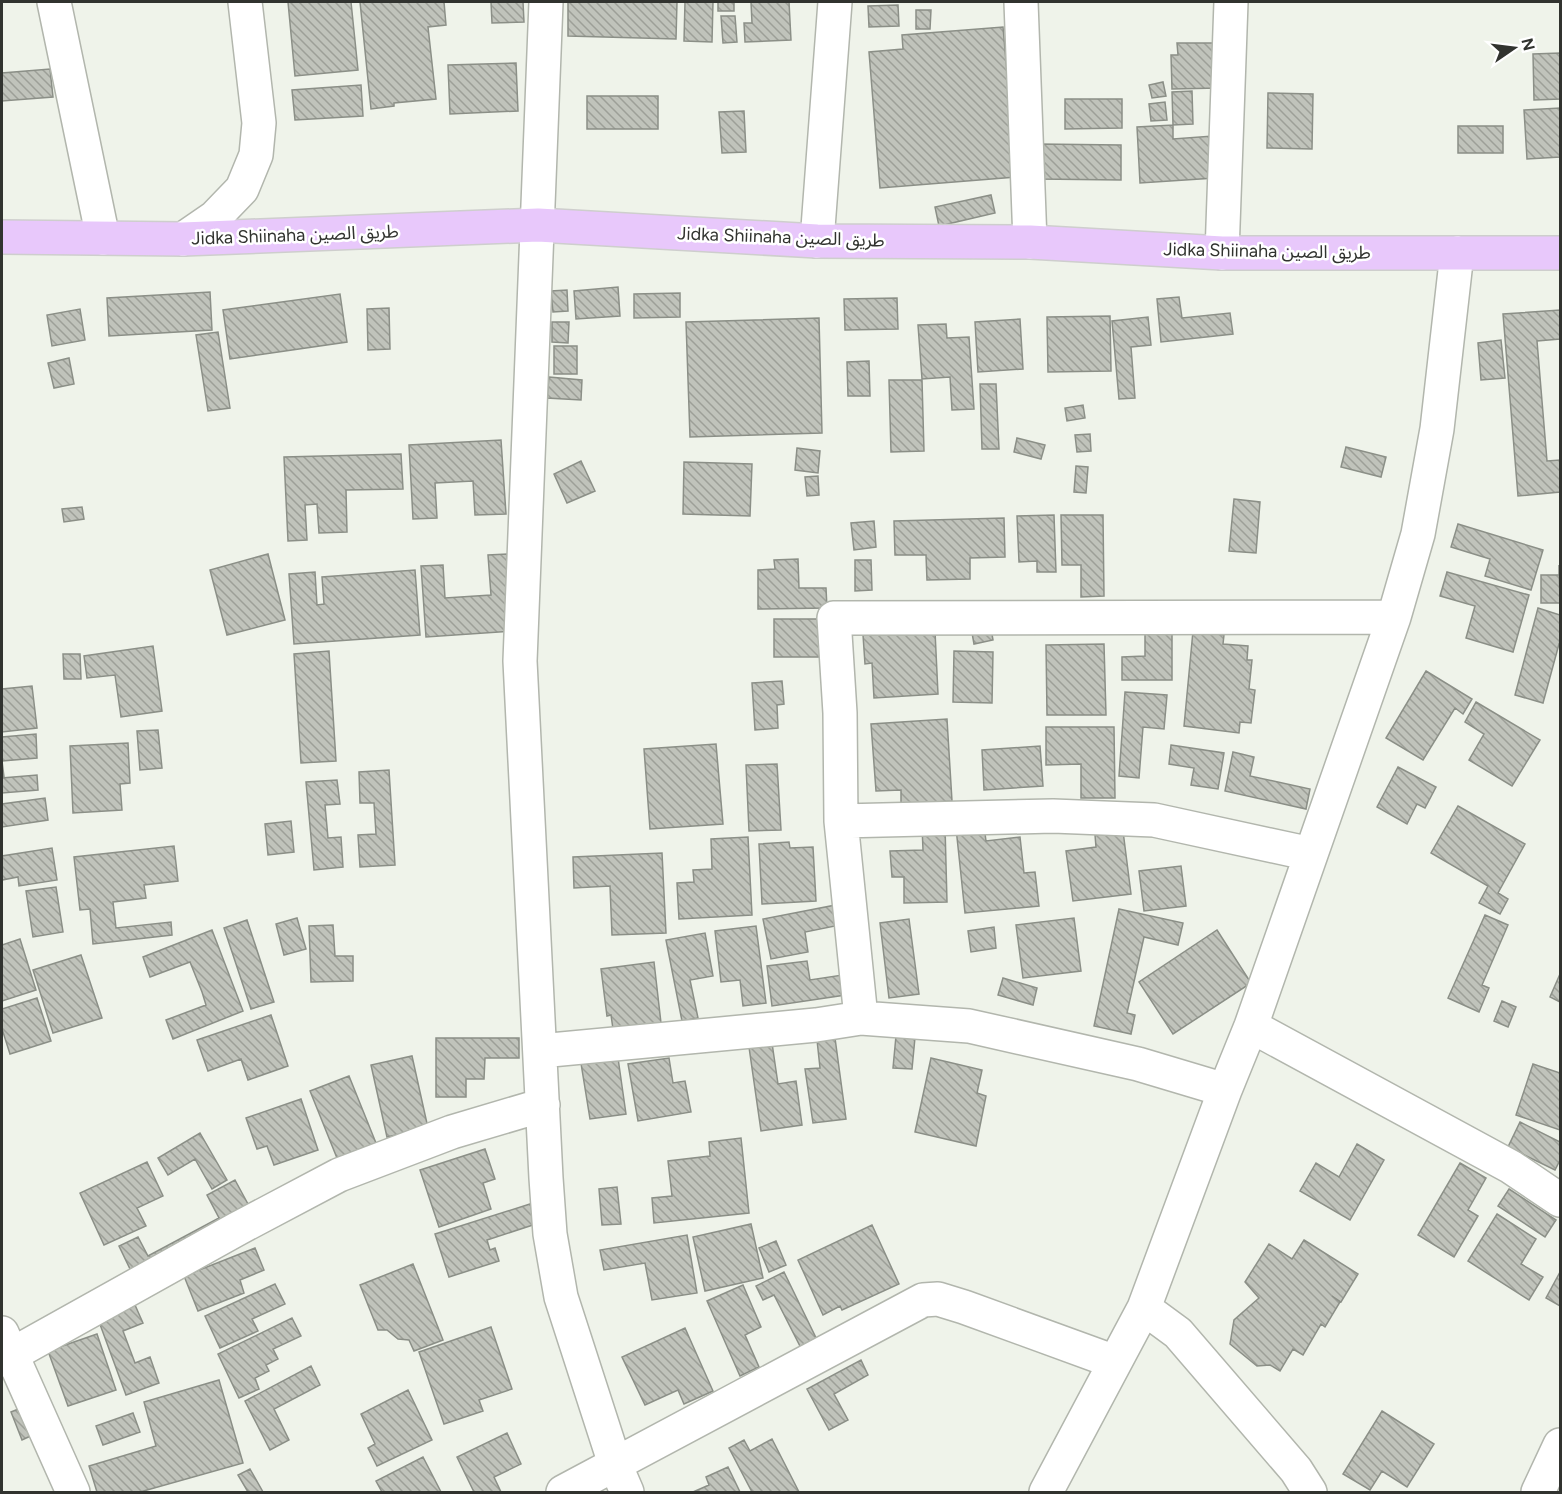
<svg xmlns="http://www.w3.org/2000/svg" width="1562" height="1494" viewBox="0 0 1562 1494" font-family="Figtree,'Noto Sans Arabic',sans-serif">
  <defs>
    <pattern id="building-back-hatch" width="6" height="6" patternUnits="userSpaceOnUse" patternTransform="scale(1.5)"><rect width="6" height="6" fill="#c0c3bb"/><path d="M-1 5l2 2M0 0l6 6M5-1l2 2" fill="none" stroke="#9d9f98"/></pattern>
  </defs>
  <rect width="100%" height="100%" fill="#eff3ea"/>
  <path fill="url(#building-back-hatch)" stroke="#8b8f87" stroke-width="1.5" d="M288 2H351L358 70 295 76Z
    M360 2H444L446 25 428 27 436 99 394 103V106L371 109Z
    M491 2H523L524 22 492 23Z
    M568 2H677L676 39 568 36Z
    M685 2H713L712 42 684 41Z
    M718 2H734V11H718Z
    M751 2H789L791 40 745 42 744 23H752Z
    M898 5 899 26 869 27 868 6Z
    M916 10H931L930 29H916Z
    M721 16H735L737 42 723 43Z
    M1003 27 1016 177 880 188 869 52 903 49 902 35Z
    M1177 43H1218L1219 88 1172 89 1171 55H1178Z
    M1560 53V99L1534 100 1533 54Z
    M516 63 518 111 450 114 448 65Z
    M50 69 53 97 2 101V73Z
    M1163 82 1166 96 1152 98 1149 85Z
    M361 85 363 116 295 120 292 90Z
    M1192 91 1193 124 1173 125 1172 92Z
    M1268 93 1313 94 1312 149 1267 148Z
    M587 96H658V129H587Z
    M1065 99H1122V128L1065 129Z
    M1165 102 1167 120 1151 121 1149 104Z
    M1560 108V157L1527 159 1524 110Z
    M744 111 746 152 722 153 719 112Z
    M1173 125V139L1213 136 1215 178 1140 183 1137 127Z
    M1458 126H1503V153H1458Z
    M1038 144 1121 145V180L1038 179Z
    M991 195 995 213 939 226 935 207Z
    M618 287 620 316 576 319 574 291Z
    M567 290 568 311 553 312 551 291Z
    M210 292 212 330 109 336 107 298Z
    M680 293V317L634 318V294Z
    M340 294 347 342 230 359 223 310Z
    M1179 297 1182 318 1230 313 1233 334 1161 342 1157 299Z
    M897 298 898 329 845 330 844 299Z
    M389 308 390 349 368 350 367 309Z
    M80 309 85 340 52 346 47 315Z
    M1560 310V339L1537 341 1547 461 1560 460V492L1518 496 1503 314Z
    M1110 316 1111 371 1048 372 1047 317Z
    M1148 317 1151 345 1131 347 1135 398 1119 399 1112 321Z
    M819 318 822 433 690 437 686 322Z
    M1020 319 1023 369 978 372 975 322Z
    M552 322H569L568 343 552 342Z
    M946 324 947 338 969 337 974 409 952 410 950 377 922 379 918 325Z
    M218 332 230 408 208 411 196 335Z
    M1501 340 1505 378 1481 380 1478 343Z
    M554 346H577V374H554Z
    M69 358 74 384 54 388 48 363Z
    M869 361 870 396H848L847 362Z
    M549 377 582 380 581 400 547 398Z
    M889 380H922L924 451 891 452Z
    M980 384H996L999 449H982Z
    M1083 405 1085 418 1067 421 1065 408Z
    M1090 434 1091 451 1077 452 1075 435Z
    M1017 438 1045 445 1041 459 1014 452Z
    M501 440 506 514 475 515 473 481 435 483 437 518 413 519 409 445Z
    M1346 447 1386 457 1381 477 1341 467Z
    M797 448 820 451 818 473 795 470Z
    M401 454 403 489 346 490 347 532 319 533 317 504 305 505 307 540 288 541 284 457Z
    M581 461 595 491 567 503 554 474Z
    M684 462 752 464 750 516 683 514Z
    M1076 466 1088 467 1086 493 1074 492Z
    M818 476 819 495 807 496 805 477Z
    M1234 499 1260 502 1256 553 1229 551Z
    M82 507 84 519 64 522 62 509Z
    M1054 515 1056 572H1037V561L1019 562 1017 516Z
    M1061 515H1103L1104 596 1081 597V565H1062Z
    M1004 518 1005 557 970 558V579L927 580 926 555H895L894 521Z
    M874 521 876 547 854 550 851 523Z
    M1458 524 1543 550 1531 590 1485 576 1490 559 1451 547Z
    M268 554 285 620 227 635 210 570Z
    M507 554 512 631 426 637 421 566 443 565 445 598 491 595 488 555Z
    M798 559 799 588H826L827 608 758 609V570L775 569 774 560Z
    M855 560H871L872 590 855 591Z
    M1559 565 1560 603H1541V575H1559Z
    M415 570 420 635 294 644 289 574 315 572 317 605 324 604 322 577Z
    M1447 572 1529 595 1513 652 1466 638 1475 606 1440 596Z
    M1538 608 1560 615V645L1559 644 1543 703 1515 695Z
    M774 619H829V657H774Z
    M990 623 993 640 974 644 971 627Z
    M1145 628H1172V680H1122V657L1145 656Z
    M935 631 938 694 874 698 872 663 865 664 863 635Z
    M1193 631 1224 635 1223 644 1248 646 1247 660H1252L1249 689 1255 690 1251 723 1240 722 1239 733 1184 726Z
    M1104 644 1106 715H1047L1046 645Z
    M153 646 162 711 121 717 115 675 87 678 84 656Z
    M329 651 336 761 301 763 294 654Z
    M954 651 993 652 992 703 953 702Z
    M63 654H80L81 679H64Z
    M1426 671 1472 699 1463 714 1455 708 1423 760 1386 738Z
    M782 681 784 704 777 705 778 728 755 730 752 683Z
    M32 686 37 728 2 732V689Z
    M1125 692 1167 695 1164 729 1143 727 1139 778 1119 776Z
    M1476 702 1540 740 1512 786 1469 760 1484 734 1465 722Z
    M947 719 952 801 901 804V790L876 791 871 724Z
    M1046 727H1114L1115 798H1081V764L1046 765Z
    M158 730 162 768 140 770 137 731Z
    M36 734 37 758 2 761 4 777H2V737Z
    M128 743 130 783 120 784 122 810 73 813 70 746Z
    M716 744 723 824 650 829 644 749Z
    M1171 745 1224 753 1218 789 1191 785 1194 768 1169 764Z
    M1040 746 1043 786 984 790 982 750Z
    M1233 752 1254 757 1250 776 1310 789 1306 809 1225 791Z
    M777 764 781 830 749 831 746 765Z
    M1398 767 1436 787 1425 808 1417 804 1407 824 1377 807Z
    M389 770 395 865 360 867 358 835 376 834 374 803H360L359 772Z
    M37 775 38 790 2 793V778Z
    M337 780 340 804 325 805 328 838 341 837 343 867 314 870 306 782Z
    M45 798 48 820 2 827V804Z
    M1458 806 1525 844 1498 893 1508 899 1500 914 1479 903 1488 886 1431 853Z
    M291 821 294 852 268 855 265 824Z
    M922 826H945L947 902 904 903V877H892L890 851 923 850Z
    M984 826 986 841 1020 837 1024 873 1035 872 1039 906 965 913 956 828Z
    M1123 831 1131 894 1073 901 1066 851 1096 847 1095 835Z
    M748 837 752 915 679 919 677 883 694 882 693 870 712 869 711 839Z
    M789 842 790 848 813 847 816 901 762 904 759 844Z
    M174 846 178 881 144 885 146 898 113 902 116 928 171 922 172 935 93 944 90 909 80 910 74 857Z
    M52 848 57 880 19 886 18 877 2 880V856Z
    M662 853 666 933 612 935 610 886 574 888 573 857Z
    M1181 866 1186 906 1144 911 1139 871Z
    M56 887 63 932 33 937 26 891Z
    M841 904 845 924 805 932 808 952 771 959 763 919Z
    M1119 909 1183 923 1178 945 1144 937 1127 1013 1135 1015 1131 1034 1094 1026Z
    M1485 915 1508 925 1482 985 1489 988 1479 1012 1448 998Z
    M297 918 306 949 284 955 276 924Z
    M1074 918 1081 971 1023 978 1016 925Z
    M909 919 919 994 889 998 880 923Z
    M247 920 274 1002 251 1009 224 928Z
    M333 925 335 956H353V981L311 982 309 926Z
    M756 926 766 1003 743 1006 740 980 721 982 715 931Z
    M994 927 996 948 971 952 968 931Z
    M212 930 243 1011 173 1039 166 1020 206 1005 202 992 190 962 150 977 143 957Z
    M1217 930 1251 983 1173 1034 1139 982Z
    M705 933 713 976 690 980 698 1018 682 1021 666 940Z
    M20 939 36 990 2 1001V945Z
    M81 955 102 1018 53 1033 33 970Z
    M807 961 810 980 849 974 852 994 772 1006 767 966Z
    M654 962 661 1023 613 1029 611 1015 607 1016 601 969Z
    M1560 974V1002L1550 997Z
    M1003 978 1037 988 1033 1005 998 995Z
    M37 998 51 1041 10 1054 2 1029V1009Z
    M1502 1001 1516 1007 1508 1027 1494 1021Z
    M271 1015 288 1066 248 1080 241 1059 208 1071 197 1040Z
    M897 1025 916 1027 912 1069 893 1068Z
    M436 1038H519V1058H485L484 1079H466V1097H436Z
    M835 1038 846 1119 813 1123 805 1069 820 1068 817 1040Z
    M772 1043 778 1084 796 1081 802 1125 761 1131 749 1047Z
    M617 1051 626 1114 590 1119 580 1057Z
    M412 1056 428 1128 387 1137 371 1065Z
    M669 1058 673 1083 685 1081 691 1112 638 1121 628 1064Z
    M931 1058 982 1070 977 1093 986 1096 976 1146 915 1132Z
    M1533 1064 1560 1073V1130L1516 1115Z
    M349 1076 376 1143 337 1158 310 1091Z
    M301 1099 318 1150 274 1165 267 1146 257 1149 246 1118Z
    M1520 1122 1560 1142V1160L1555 1170 1508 1147Z
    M200 1133 227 1180 212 1189 195 1159 168 1175 158 1158Z
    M741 1138 749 1213 654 1223 652 1198 672 1196 668 1161 710 1156 709 1142Z
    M1357 1144 1384 1160 1350 1220 1300 1191 1316 1163 1339 1177Z
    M485 1149 495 1179 483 1183 491 1209 439 1227 420 1170Z
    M147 1162 163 1196 137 1208 146 1226 104 1245 80 1193Z
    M1460 1163 1486 1178 1468 1210 1478 1216 1454 1257 1418 1235Z
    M235 1180 255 1217 131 1271 119 1246 138 1237 148 1256 219 1218 207 1195Z
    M617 1187 621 1224 602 1225 599 1189Z
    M1509 1189 1556 1220 1545 1237 1498 1206Z
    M530 1204 536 1224 487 1240 490 1250 495 1248 499 1261 449 1277 435 1234Z
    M1497 1214 1536 1239 1521 1264 1543 1277 1529 1300 1468 1261Z
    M751 1224 763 1278 705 1291 693 1237Z
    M872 1225 899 1284 842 1310 840 1306 823 1315 798 1260Z
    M687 1235 697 1293 652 1300 645 1263 604 1270 600 1250Z
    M1304 1240 1358 1274 1341 1302 1332 1296 1340 1302 1325 1327 1321 1324 1303 1355 1293 1349 1280 1371 1270 1365 1257 1366 1230 1344 1234 1320 1259 1298 1245 1282 1269 1244 1292 1259Z
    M776 1241 786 1265 769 1272 759 1248Z
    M255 1248 264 1270 240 1280 244 1293 198 1311 184 1276Z
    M413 1264 443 1340 414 1351 409 1340 398 1339 387 1330H378L360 1285Z
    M784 1272 819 1344 803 1352 774 1295 763 1300 756 1286Z
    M1560 1272V1306L1546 1298Z
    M275 1284 285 1304 252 1319 258 1331 220 1348 205 1316Z
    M743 1285 761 1327 745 1335 759 1367 740 1376 707 1301Z
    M135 1305 143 1323 123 1331 135 1363 150 1357 159 1383 126 1395 98 1319Z
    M292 1318 301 1336 273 1349 278 1359 266 1365 269 1371 255 1378 259 1389 239 1398 218 1354Z
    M491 1327 512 1389 479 1400 483 1411 444 1424 419 1352Z
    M685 1328 713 1391 684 1404 678 1390 645 1405 622 1357Z
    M97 1334 116 1390 68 1406 48 1351Z
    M861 1360 868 1375 834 1394 848 1420 829 1430 807 1389Z
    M311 1366 320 1385 274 1409 289 1440 270 1450 245 1401Z
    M219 1380 243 1463 140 1492H97L89 1466 156 1446 144 1402Z
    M408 1390 432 1440 377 1466 368 1448 375 1444 361 1414Z
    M26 1406 37 1433 22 1440 11 1412Z
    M1382 1411 1434 1444 1407 1487 1382 1471 1370 1490 1343 1474Z
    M133 1413 140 1432 103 1445 96 1426Z
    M507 1433 521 1464 494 1477 501 1492H474L457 1457Z
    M772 1439 799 1492H752L729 1448 744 1440 750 1451Z
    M423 1457 441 1492H382L376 1481Z
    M728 1467 740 1492H693L709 1485 706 1477Z
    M250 1469 263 1492H248L238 1475Z"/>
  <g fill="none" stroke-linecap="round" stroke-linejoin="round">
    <g stroke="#b2b6ad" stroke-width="36">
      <path id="street" d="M54 2 103 238
        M546 2 520 661 546 1178 550 1234 561 1297 615 1464 627 1492
        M1021 2 1030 242
        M183 239 215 217 242 189 256 155 259 123 245 2
        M817 241 835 2
        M1222 253 1231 2
        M841 821 1053 816 1154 820 1311 854
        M861 1018 841 821 840 713 834 618 1394 617
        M1251 1026 1511 1167 1560 1200
        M540 1051 816 1025 861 1018 969 1026 1138 1064 1225 1090
        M1144 1308 1178 1333 1296 1470 1310 1492
        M2 1333 73 1492
        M2 1360 237 1229 339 1175 452 1132 543 1105
        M563 1492 923 1300 938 1299 964 1307 1115 1362
        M1046 1492 1144 1308 1225 1090 1251 1026 1394 617 1418 534 1437 429 1457 253
        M1538 1492 1560 1445"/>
    </g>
    <g stroke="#cececd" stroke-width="36">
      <path id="primary" d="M2 237 183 239 538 225 817 241 1030 242 1222 253H1560"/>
    </g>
    <use href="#street" stroke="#fff" stroke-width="33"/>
    <use href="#primary" stroke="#e8c8fb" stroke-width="33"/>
  </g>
  <g text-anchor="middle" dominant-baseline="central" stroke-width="5" stroke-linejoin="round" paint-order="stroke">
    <g font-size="18" fill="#31332f" stroke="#fff">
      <text transform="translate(295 235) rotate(-2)">Jidka Shiinaha طريق الصين</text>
      <text transform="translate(781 237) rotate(2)">Jidka Shiinaha طريق الصين</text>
      <text transform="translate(1267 251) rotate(1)">Jidka Shiinaha طريق الصين</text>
    </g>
  </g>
  <rect width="1562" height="1494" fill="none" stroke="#31332f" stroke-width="6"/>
  <g transform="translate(1514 48) rotate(76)" stroke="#ffffff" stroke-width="4.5" paint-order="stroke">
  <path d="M0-4.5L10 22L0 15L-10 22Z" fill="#31332f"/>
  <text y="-9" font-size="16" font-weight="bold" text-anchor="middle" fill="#31332f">N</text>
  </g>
</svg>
